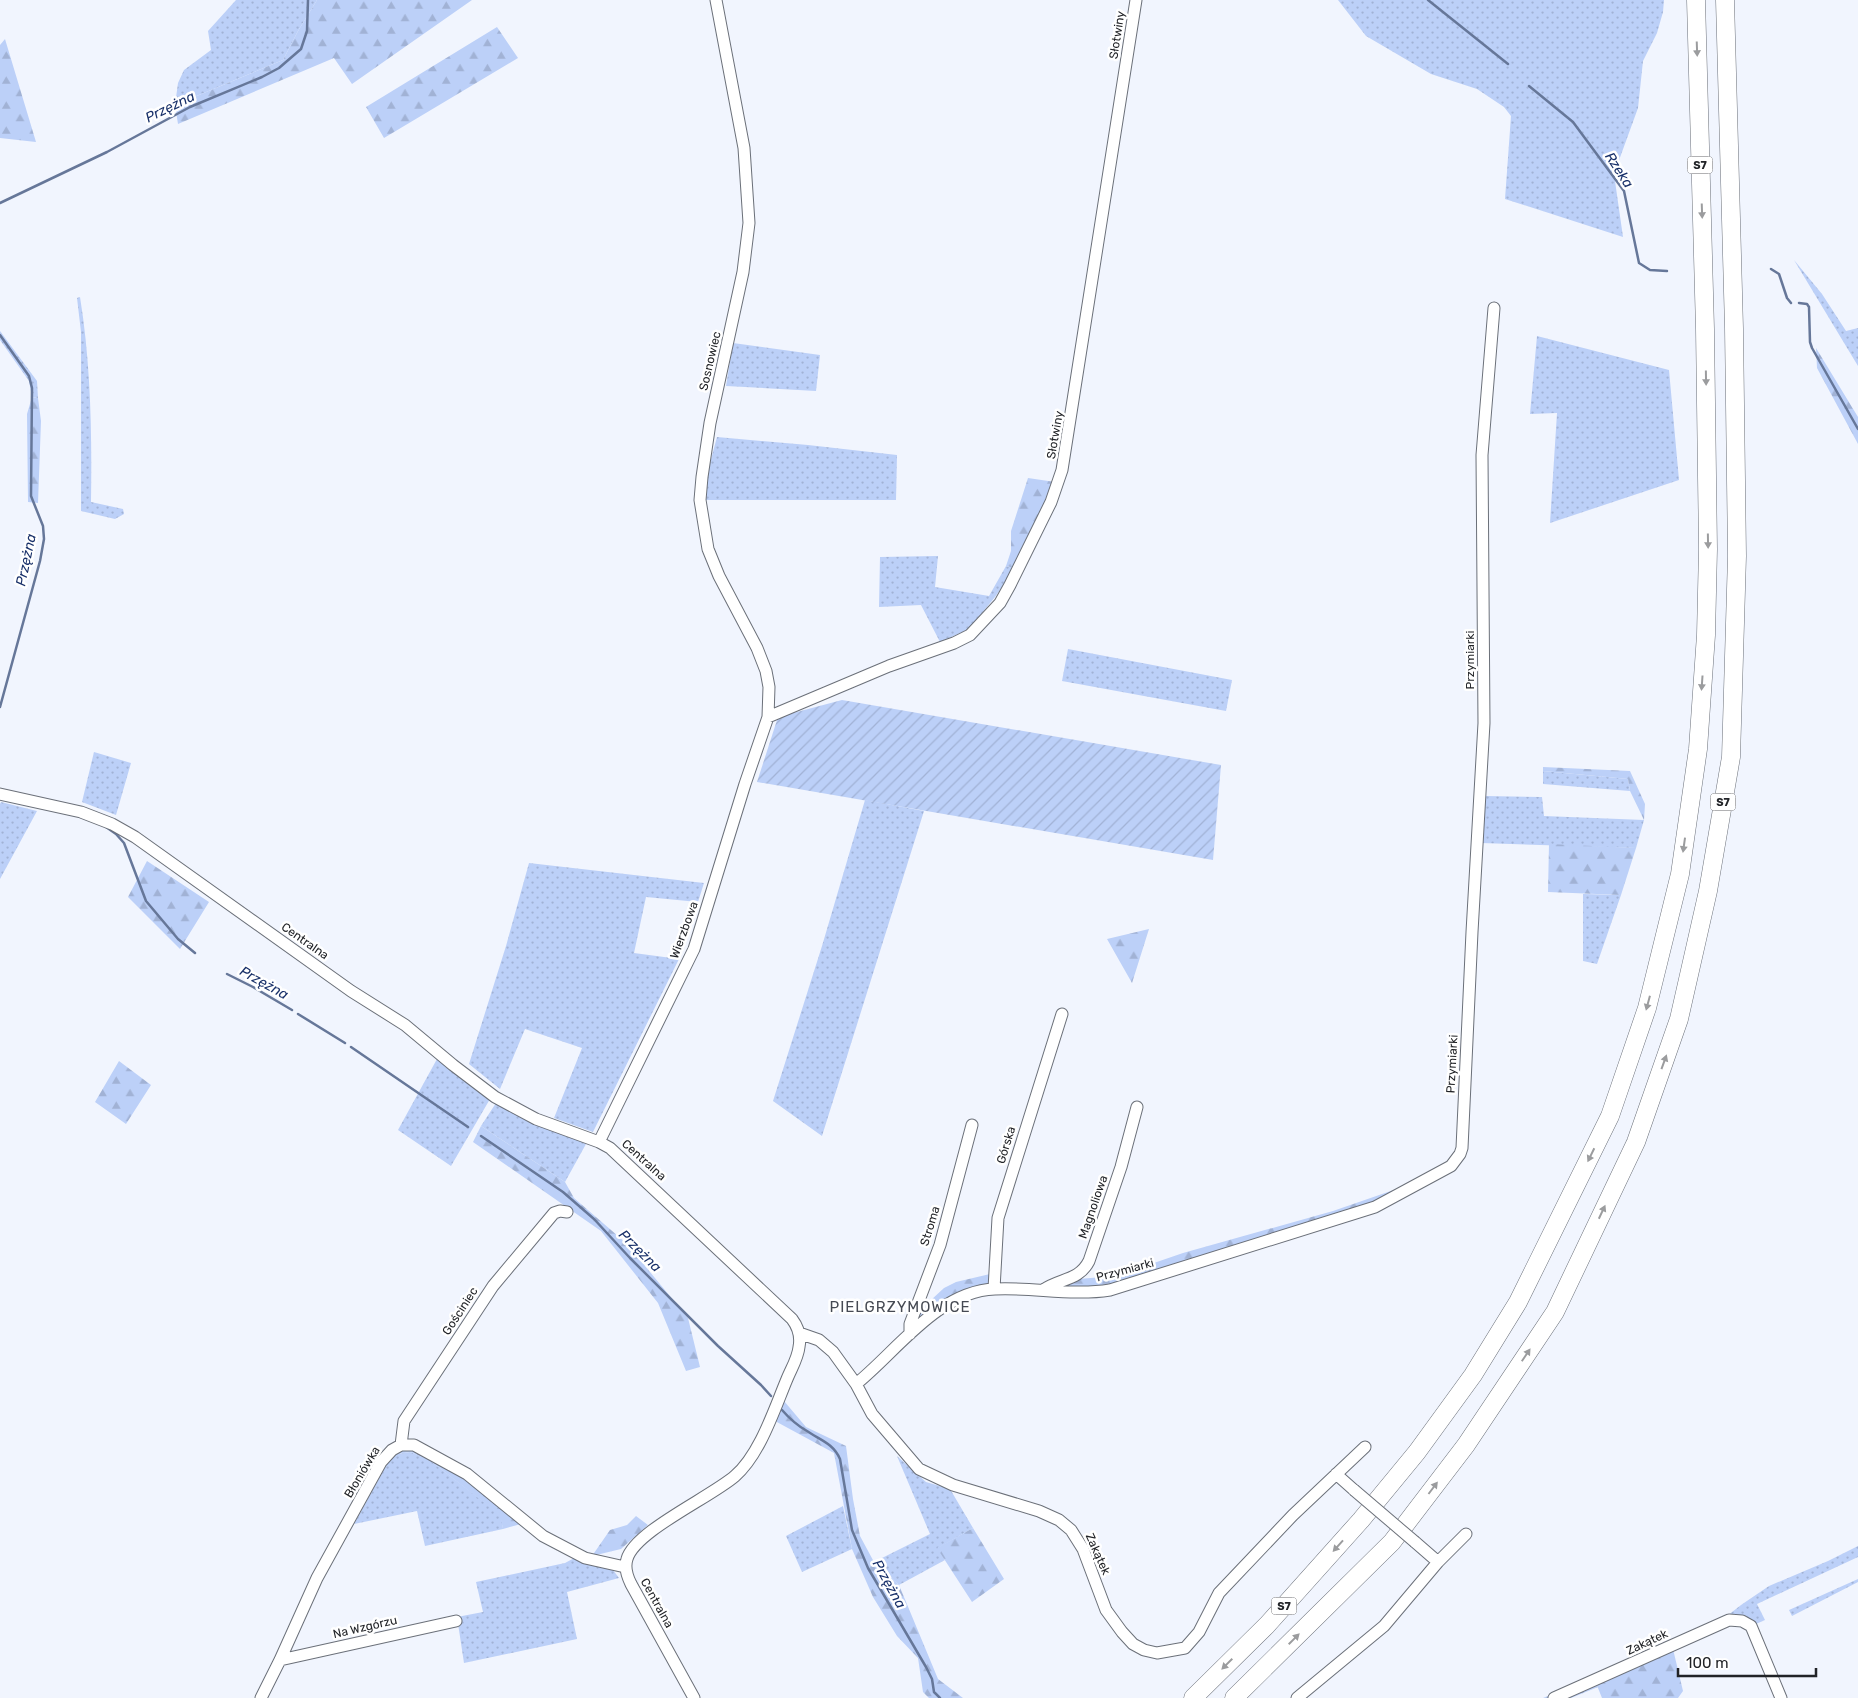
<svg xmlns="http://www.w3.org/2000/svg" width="1858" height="1698" viewBox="0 0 1858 1698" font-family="Rubik,sans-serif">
  <defs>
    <pattern id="grass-dots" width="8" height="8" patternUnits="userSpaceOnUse" patternTransform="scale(1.25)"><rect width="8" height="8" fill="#bcd0f8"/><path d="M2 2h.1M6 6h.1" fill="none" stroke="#a1b2d5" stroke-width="1.8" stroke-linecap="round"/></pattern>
    <pattern id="forest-firs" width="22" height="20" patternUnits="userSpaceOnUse" patternTransform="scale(1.25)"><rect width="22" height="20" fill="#bcd0f8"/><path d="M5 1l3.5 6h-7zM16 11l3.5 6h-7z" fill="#a1b2d5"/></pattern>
    <pattern id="garden-furrows" width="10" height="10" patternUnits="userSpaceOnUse" patternTransform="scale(1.25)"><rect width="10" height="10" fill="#bcd0f8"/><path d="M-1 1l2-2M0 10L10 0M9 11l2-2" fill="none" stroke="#a1b2d5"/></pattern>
  </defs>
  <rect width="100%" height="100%" fill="#f1f5fe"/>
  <path fill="url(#grass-dots)" d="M236 0H317L298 31 283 60 175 105 178 83 184 70 211 50 208 31Z
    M1338 0H1664L1663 12 1657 33 1643 61 1638 108 1614 174 1623 237 1505 199 1511 116 1504 107 1477 89 1431 74 1366 36Z
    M1794 260 1822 294 1846 331 1858 328V366Z
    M80 297C91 365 92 434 91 502L123 509 124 514 115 519 81 511V332L77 298Z
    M0 331 37 381 38 398 32 397 29 381 0 340Z
    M1537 336 1669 370 1679 480 1550 523 1557 413 1530 414Z
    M733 343 820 355 816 391 726 386Z
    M717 437 808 445 897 455 896 500H706L707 474Z
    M938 556 935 587 989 596 1006 566 1015 568 995 597 969 629 940 642 921 605 879 607 880 557Z
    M1068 649 1232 680 1226 711 1062 681Z
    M94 752 131 763 116 815 82 802Z
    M1543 771 1628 779 1630 791 1543 784Z
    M1485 796 1542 797 1544 816 1644 820 1636 848 1481 843Z
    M865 800 924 811 822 1136 773 1101 822 946Z
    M1 802 37 811 0 879V804Z
    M529 863 704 883 698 902 646 897 634 953 679 959 593 1132 554 1118 582 1048 525 1029 500 1089 469 1064 506 946Z
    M1583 894 1621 895 1597 964 1583 961Z
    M437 1059 490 1099 451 1166 398 1130Z
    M496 1103 586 1144 565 1182 481 1126Z
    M410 1452 428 1459 501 1515 503 1529 425 1546 417 1511 354 1524 392 1455Z
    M897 1456 926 1482 950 1489 973 1528 938 1548 945 1560 899 1585 874 1562 930 1534Z
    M843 1506 852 1549 802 1572 786 1536Z
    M1858 1546V1557L1757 1604 1765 1620 1756 1624 1744 1615 1728 1616 1596 1683 1598 1687 1571 1698H1543L1593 1677 1727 1616 1741 1605 1769 1586 1828 1561Z
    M578 1556 613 1570 619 1578 567 1592 577 1639 464 1663 457 1617 483 1612 476 1582 565 1563Z
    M1858 1579V1582L1792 1616 1789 1610Z"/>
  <path fill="url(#forest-firs)" d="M317 0H472L352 84 334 58 178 124 175 105 283 60 298 31Z
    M497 27 518 58 384 138 366 107Z
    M5 39 36 142 0 138V45Z
    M1816 348 1858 417V444L1817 368Z
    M32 397 38 398 41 421 38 503 28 502 27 414Z
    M1028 478 1055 482 1015 568 1006 566 1011 551V531Z
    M1543 767 1630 771 1645 804 1644 820 1630 791 1628 779 1543 771Z
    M1549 844 1636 848 1621 895 1548 892Z
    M147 861 209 902 180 949 128 897Z
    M1149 929 1132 983 1107 939Z
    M119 1061 151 1085 126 1124 95 1102Z
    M481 1126 565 1182 574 1198 626 1243 688 1318 700 1367 686 1371 658 1303 601 1231 473 1142Z
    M1411 1184 1369 1206 1109 1287 1050 1288 1078 1279 1116 1276 1183 1253 1333 1211Z
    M990 1274 989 1286C960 1285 937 1308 915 1324L917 1313 944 1288 956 1282Z
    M784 1401 806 1427 846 1446 853 1499 860 1536 874 1562 899 1585 938 1679 963 1698H929L923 1692 918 1658 897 1636 873 1597 852 1549 834 1453 775 1421Z
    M411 1447 459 1473 521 1524 503 1529 500 1515 428 1459 410 1452 392 1455 399 1449Z
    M636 1516 648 1525 621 1549 592 1556 610 1530 627 1525Z
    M973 1528 1004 1579 972 1602 937 1548Z
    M1673 1649 1683 1691 1678 1698H1602L1596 1683Z"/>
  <path fill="url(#garden-furrows)" d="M842 700 1221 765 1213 860 757 782 778 717Z"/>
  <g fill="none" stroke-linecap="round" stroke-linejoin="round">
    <path stroke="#679" stroke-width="2.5" d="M1428 0 1508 64
      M1529 86 1573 122 1624 191 1639 263 1650 270 1667 271
      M0 203 107 152 190 107 262 77 279 68 301 49 307 31 308 0
      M1771 269 1779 274 1787 298 1791 303
      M1799 303 1807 304 1809 307 1810 342 1812 348 1858 429
      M0 335 29 376 32 388 31 496 43 526 44 539 40 561 0 707
      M106 827 116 834 124 843 146 901 178 939 195 953
      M227 974 253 987 292 1010
      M298 1014 345 1043
      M351 1047 468 1127
      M481 1136 563 1192 594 1219 630 1258 718 1346 761 1385 771 1396
      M782 1410C789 1418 798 1426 807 1431 820 1440 833 1443 840 1459L852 1530 868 1568 926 1667 932 1679 934 1692 940 1698"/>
    <g stroke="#6b7079" stroke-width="13">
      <path id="minor" d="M768 717 889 666 954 643 970 635 1000 603 1010 585 1051 502 1062 470 1136 0
        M0 794 81 812 112 824 135 837 351 991 405 1025 453 1065 495 1097 536 1119 599 1142 610 1148 792 1319C798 1327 801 1337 799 1347 798 1358 791 1369 787 1379 774 1410 760 1454 735 1476 711 1497 635 1531 627 1559 624 1568 627 1576 631 1584L694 1698
        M599 1142 694 949 745 784 768 717 769 687 766 671 757 648 719 576 708 549 700 500 702 477 710 423 743 272 749 223 744 148 716 0
        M994 1289 998 1218 1062 1014
        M1043 1290C1060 1278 1079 1281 1089 1261L1121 1167 1137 1107
        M799 1333 819 1340 833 1352 856 1384 872 1414 919 1469 953 1485 1039 1511 1059 1520 1071 1530 1083 1549 1106 1610 1122 1632 1133 1644 1144 1650 1157 1653 1185 1648 1199 1632 1219 1593 1293 1515 1365 1447
        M910 1334V1324L940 1245 972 1125
        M856 1384C897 1351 938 1291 995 1289 1033 1287 1072 1296 1110 1290L1375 1207 1451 1166 1460 1154 1462 1148 1472 932 1484 723 1482 455 1494 308
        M401 1445 404 1421 493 1286 554 1213 560 1211 567 1212
        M1336 1474 1354 1490
        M1415 1542 1438 1562
        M280 1660 456 1621
        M261 1698 280 1660 317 1578 381 1462 392 1450 401 1445H414L467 1474 543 1536 585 1558 625 1567
        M1297 1698 1384 1626 1438 1562 1466 1534
        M1554 1698 1729 1620 1742 1621 1751 1626 1781 1698"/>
    </g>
    <g stroke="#6b7079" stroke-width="19">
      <path id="highway" d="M1193 1698 1267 1625 1361 1520 1417 1452 1473 1375 1518 1302 1610 1116 1647 1008 1680 874 1698 749 1706 635 1708 549 1705 329 1696 0
        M1234 1698 1392 1542 1466 1445 1555 1312 1636 1142 1679 1019 1708 891 1731 757 1737 556 1734 328 1725 0"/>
    </g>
    <use href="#minor" stroke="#fff" stroke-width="11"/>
    <use href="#highway" stroke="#fff" stroke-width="18"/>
    <g stroke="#6b7079" stroke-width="13" stroke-linecap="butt">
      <path id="minor-bridge" d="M1354 1490 1415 1542"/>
    </g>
    <use href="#minor-bridge" stroke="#fff" stroke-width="11"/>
  </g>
  <defs><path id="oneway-solid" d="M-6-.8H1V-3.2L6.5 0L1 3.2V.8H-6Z" transform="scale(1.25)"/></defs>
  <g fill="#9b9c9e">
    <use href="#oneway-solid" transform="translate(1697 49) rotate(88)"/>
    <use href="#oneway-solid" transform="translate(1702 211) rotate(88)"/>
    <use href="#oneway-solid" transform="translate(1706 378) rotate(89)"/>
    <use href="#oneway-solid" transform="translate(1708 541) rotate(89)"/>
    <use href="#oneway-solid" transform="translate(1702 683) rotate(94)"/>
    <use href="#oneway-solid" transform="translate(1684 845) rotate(98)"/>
    <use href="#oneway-solid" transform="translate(1648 1003) rotate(105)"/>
    <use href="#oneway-solid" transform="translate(1664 1062) rotate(-70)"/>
    <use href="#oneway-solid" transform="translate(1591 1155) rotate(116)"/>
    <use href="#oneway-solid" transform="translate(1602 1212) rotate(-65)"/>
    <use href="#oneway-solid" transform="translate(1526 1355) rotate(-56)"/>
    <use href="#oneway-solid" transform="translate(1433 1488) rotate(-53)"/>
    <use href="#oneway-solid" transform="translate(1338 1546) rotate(132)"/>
    <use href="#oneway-solid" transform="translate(1294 1639) rotate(-45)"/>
    <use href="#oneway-solid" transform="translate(1227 1664) rotate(135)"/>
  </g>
  <g text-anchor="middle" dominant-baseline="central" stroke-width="5" stroke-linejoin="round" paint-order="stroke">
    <g fill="#fff" stroke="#646568" stroke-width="1">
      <rect x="1687.5" y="156.5" width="25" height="17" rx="4"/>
      <rect x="1710.5" y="793.5" width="25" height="17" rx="4"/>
      <rect x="1271.5" y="1597.5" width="25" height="17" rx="4"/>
    </g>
    <g font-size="11" font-weight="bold" fill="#212327">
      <text x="1700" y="165">S7</text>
      <text x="1723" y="802">S7</text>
      <text x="1284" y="1606">S7</text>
    </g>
    <g font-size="12" fill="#212327" stroke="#fff">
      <text transform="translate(1117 35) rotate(-81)">Słotwiny</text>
      <text transform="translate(710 361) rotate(-77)">Sosnowiec</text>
      <text transform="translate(1055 435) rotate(-80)">Słotwiny</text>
      <text transform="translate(1470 660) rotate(-90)">Przymiarki</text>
      <text transform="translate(684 930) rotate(-70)">Wierzbowa</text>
      <text transform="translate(305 941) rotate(35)">Centralna</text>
      <text transform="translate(1452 1064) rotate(-87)">Przymiarki</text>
      <text transform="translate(1006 1145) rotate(-73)">Górska</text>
      <text transform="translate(644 1160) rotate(42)">Centralna</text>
      <text transform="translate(1093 1207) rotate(-71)">Magnoliowa</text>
      <text transform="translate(930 1226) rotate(-73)">Stroma</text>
      <text transform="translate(1125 1270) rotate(-15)">Przymiarki</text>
      <text transform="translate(460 1311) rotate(-57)">Gościniec</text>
      <text transform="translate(362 1472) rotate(-59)">Błoniówka</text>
      <text transform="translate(1098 1554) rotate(66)">Zakątek</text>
      <text transform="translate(657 1603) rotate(61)">Centralna</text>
      <text transform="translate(365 1627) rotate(-13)">Na Wzgórzu</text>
      <text transform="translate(1647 1642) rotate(-25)">Zakątek</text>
    </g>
    <g font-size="14" font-style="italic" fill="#183069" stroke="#fff">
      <text transform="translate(170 107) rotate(-26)">Przężna</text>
      <text transform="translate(1619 170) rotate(57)">Rzeka</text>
      <text transform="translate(26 560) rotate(-78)">Przężna</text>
      <text transform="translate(264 983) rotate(29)">Przężna</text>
      <text transform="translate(640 1251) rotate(45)">Przężna</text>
      <text transform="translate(889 1584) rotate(61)">Przężna</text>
    </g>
    <g font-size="15" letter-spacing="1" fill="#464a53" stroke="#fff">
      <text x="900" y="1307">PIELGRZYMOWICE</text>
    </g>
  </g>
  <path d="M1678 1668v8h138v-8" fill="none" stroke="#212327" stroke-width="2.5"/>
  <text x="1686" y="1668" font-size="15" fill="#212327" stroke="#ffffff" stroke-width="4" paint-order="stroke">100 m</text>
</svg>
